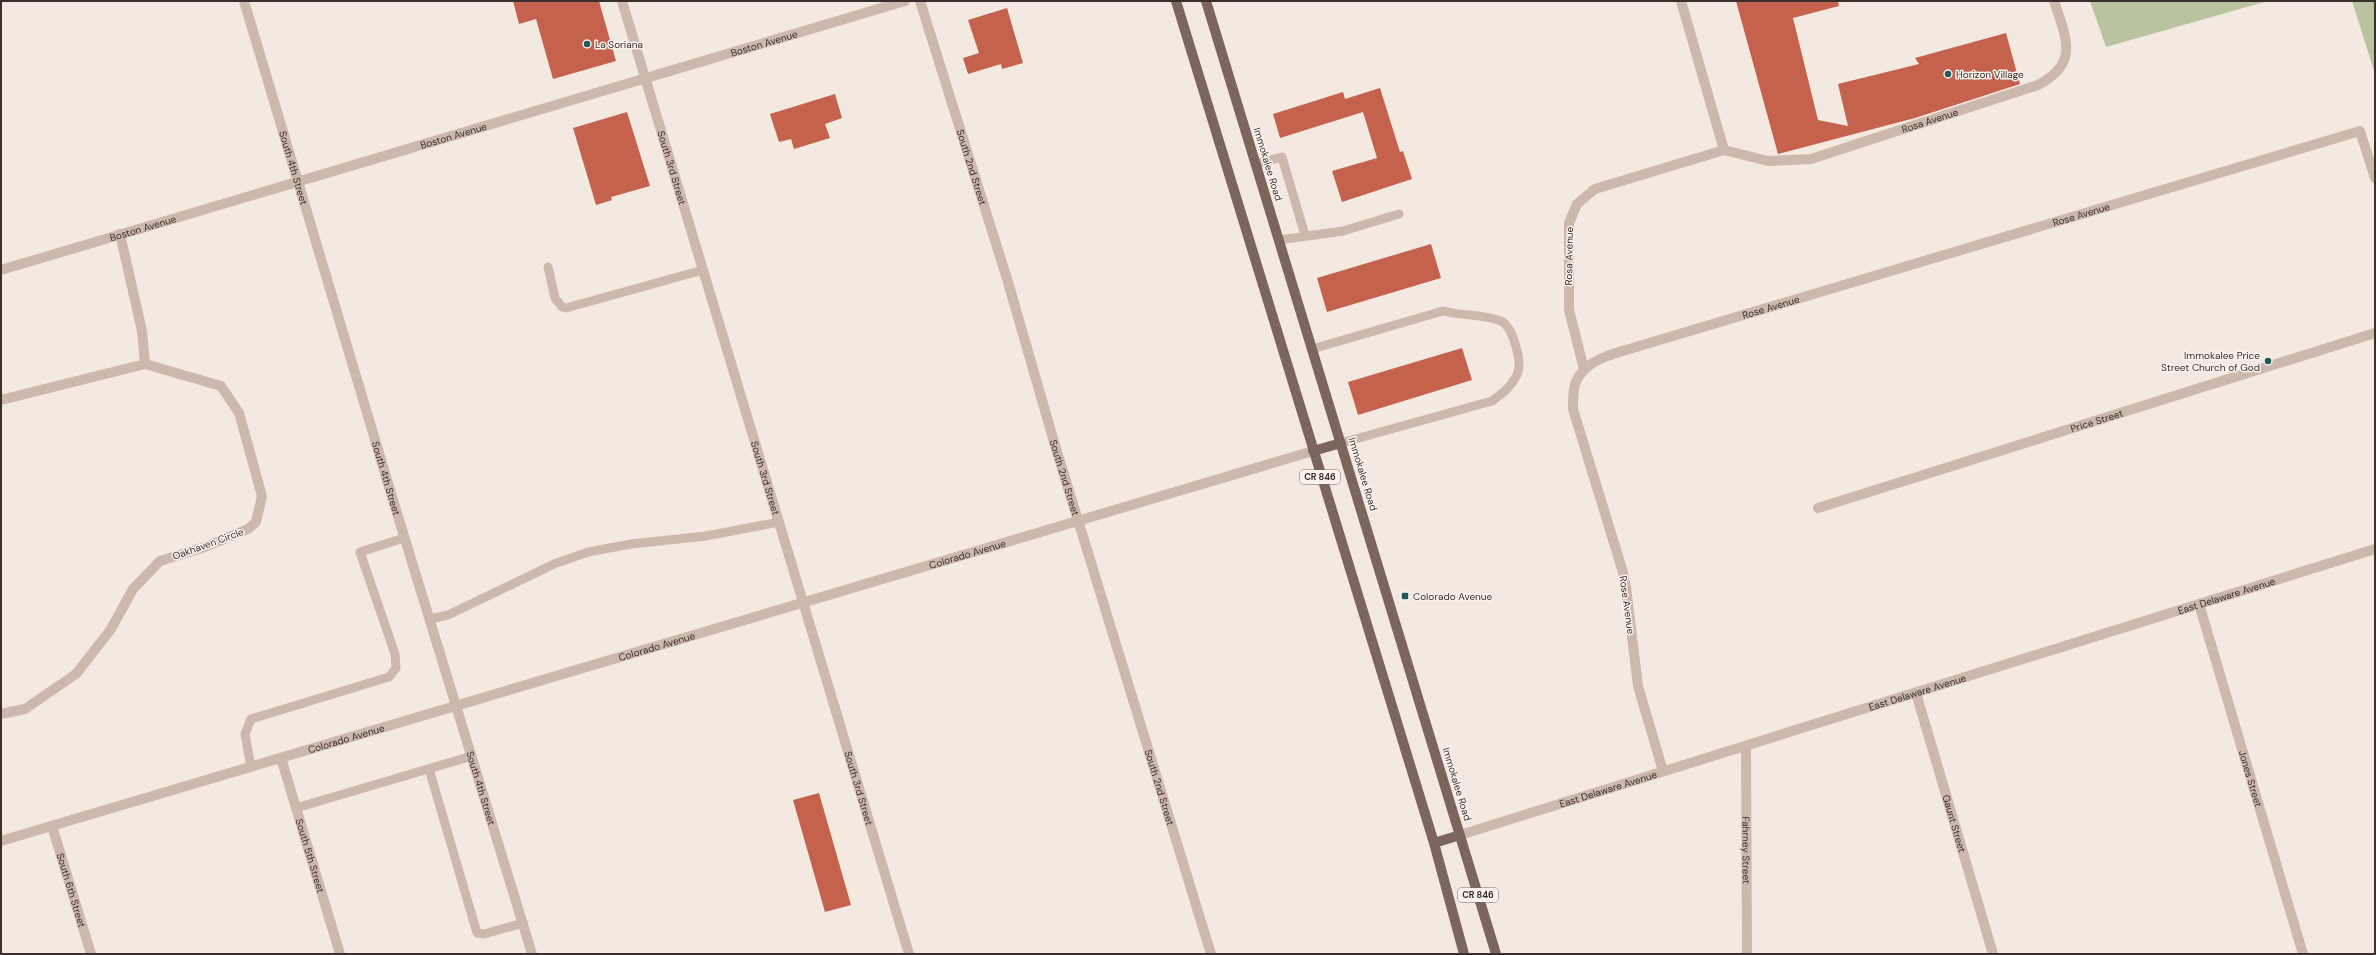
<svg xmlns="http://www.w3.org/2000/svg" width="2376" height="955" viewBox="0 0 2376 955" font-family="'DM Sans',sans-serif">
  <rect width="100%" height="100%" fill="#f3e9e0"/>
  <path fill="#b9c3a0" d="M2090 1H2268L2106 47Z
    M2352 1H2375V74Z"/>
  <path fill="#c5624d" d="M513 1H599L616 61 553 79 536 19 519 24Z
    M1736 1H1838L1839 6 1793 18 1818 120 1848 126 1838 84 1919 64 1915 58 2006 33 2020 84 1915 118 1778 154Z
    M1007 8 1023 63 1002 69 1001 64 968 74 963 58 979 53 968 20Z
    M1380 88 1400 152 1403 151 1412 179 1342 202 1332 171 1377 158 1363 112 1280 138 1273 114 1343 92 1345 99Z
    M835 94 842 118 825 124 830 138 794 149 791 139 779 142 770 114Z
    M627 112 650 186 611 197 612 200 596 205 573 128Z
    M1431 244 1441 278 1327 312 1317 278Z
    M1462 348 1472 380 1358 415 1348 382Z
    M819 793 851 905 825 912 793 800Z"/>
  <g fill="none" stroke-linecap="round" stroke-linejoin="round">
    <path stroke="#ccb8ac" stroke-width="9" d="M1256 164 1282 157 1305 235
      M1279 240 1343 231 1399 214
      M548 267 555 298 562 307 566 308 703 270
      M1312 349 1443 311C1462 316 1483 314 1501 321 1513 327 1523 363 1517 375 1511 387 1503 393 1492 401L1341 443
      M430 619 448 615 554 564 588 552 631 544 706 536 779 522
      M251 767 245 734 251 719 389 677 396 668 395 654 360 552 404 538
      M429 769 477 933 484 934 523 923
      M296 808 472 756"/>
    <g stroke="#ccb8ac" stroke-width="10">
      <path id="s1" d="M244 1 393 500 532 954"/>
      <path id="s2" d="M622 1 909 954"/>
      <path id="s3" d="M920 1 1008 282 1054 442 1211 954"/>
      <path d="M1681 1 1724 150"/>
      <path d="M120 234 142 331 145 364"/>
      <path id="s4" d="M1 270 905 1"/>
      <path id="s5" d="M1584 369 1569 310V223L1577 204 1595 189 1724 150 1768 161 1811 159 2038 85C2080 63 2066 38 2054 1"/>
      <path d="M1 400 145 364 221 386 239 413 262 496 256 522 248 529 205 547 160 561 133 589 111 629 76 674 25 709 1 714"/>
      <path id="s6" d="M1818 508 2375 333"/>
      <path id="s7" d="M2199 604 2303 954"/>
      <path id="s8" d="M1916 693 1993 954"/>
      <path id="s9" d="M1746 746 1747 954"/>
      <path id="s10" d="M281 758 340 954"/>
      <path id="s11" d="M1663 771 1638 686 1626 587 1622 569 1573 409C1573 401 1573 392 1575 384 1584 359 1614 354 1636 347L2360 131 2375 178"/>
      <path id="s12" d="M52 826 91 954"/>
      <path id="s13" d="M1460 835 2375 549"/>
      <path id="s14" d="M1 841 1313 451"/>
    </g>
    <path stroke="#7b655c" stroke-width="10" d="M1176 1 1434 843 1464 954
      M1206 1 1496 954
      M1313 451 1341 443
      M1434 843 1460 835"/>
  </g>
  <g fill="#205b5b" stroke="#faf3ed" stroke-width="1.5">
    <circle cx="587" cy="44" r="4"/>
    <circle cx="1948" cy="74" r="4"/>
    <circle cx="2268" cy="361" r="4"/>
    <rect x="1401" y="592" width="8" height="8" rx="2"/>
  </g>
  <g text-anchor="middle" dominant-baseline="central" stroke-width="3" stroke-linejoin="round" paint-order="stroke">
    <g fill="#faf3ed" stroke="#746a65" stroke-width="1">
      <rect x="1300" y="470" width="40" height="14" rx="3"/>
      <rect x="1458" y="888" width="40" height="14" rx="3"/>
    </g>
    <g font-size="9" font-weight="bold" fill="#3a2f2b">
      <text x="1320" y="477">CR 846</text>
      <text x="1478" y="895">CR 846</text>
    </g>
    <g font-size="10" fill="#3a2f2b" stroke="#faf3ed">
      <text stroke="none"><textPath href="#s4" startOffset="796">Boston Avenue</textPath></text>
      <text stroke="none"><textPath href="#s5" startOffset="540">Rosa Avenue</textPath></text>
      <text stroke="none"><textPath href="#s4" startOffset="472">Boston Avenue</textPath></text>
      <text transform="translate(1268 164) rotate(73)">Immokalee Road</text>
      <text stroke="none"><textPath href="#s2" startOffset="174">South 3rd Street</textPath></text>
      <text stroke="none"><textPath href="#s3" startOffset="174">South 2nd Street</textPath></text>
      <text stroke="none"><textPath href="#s1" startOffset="174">South 4th Street</textPath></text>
      <text stroke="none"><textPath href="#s11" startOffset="938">Rose Avenue</textPath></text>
      <text stroke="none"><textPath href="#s4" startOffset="148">Boston Avenue</textPath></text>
      <text transform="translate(1569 256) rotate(-89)">Rosa Avenue</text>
      <text stroke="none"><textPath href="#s11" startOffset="614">Rose Avenue</textPath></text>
      <text stroke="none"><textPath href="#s6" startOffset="292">Price Street</textPath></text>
      <text transform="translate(1363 474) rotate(73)">Immokalee Road</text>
      <text stroke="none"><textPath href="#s3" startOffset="498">South 2nd Street</textPath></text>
      <text stroke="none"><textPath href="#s1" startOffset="498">South 4th Street</textPath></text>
      <text stroke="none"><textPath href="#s2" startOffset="498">South 3rd Street</textPath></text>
      <text transform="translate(208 544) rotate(-20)">Oakhaven Circle</text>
      <text stroke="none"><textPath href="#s14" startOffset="1008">Colorado Avenue</textPath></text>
      <text stroke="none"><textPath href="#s13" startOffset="803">East Delaware Avenue</textPath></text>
      <text transform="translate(1627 605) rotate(82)">Rose Avenue</text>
      <text stroke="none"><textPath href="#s14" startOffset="684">Colorado Avenue</textPath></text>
      <text stroke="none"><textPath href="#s13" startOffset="479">East Delaware Avenue</textPath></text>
      <text stroke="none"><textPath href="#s14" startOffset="360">Colorado Avenue</textPath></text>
      <text stroke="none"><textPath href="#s7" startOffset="182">Jones Street</textPath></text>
      <text transform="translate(1457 784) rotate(73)">Immokalee Road</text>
      <text stroke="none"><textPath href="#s3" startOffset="822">South 2nd Street</textPath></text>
      <text stroke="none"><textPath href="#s1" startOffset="822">South 4th Street</textPath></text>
      <text stroke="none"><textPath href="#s2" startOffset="822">South 3rd Street</textPath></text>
      <text stroke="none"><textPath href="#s13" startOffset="155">East Delaware Avenue</textPath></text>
      <text stroke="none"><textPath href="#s8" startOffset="136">Gaunt Street</textPath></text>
      <text stroke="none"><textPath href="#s9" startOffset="104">Fahrney Street</textPath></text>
      <text stroke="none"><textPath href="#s10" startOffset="102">South 5th Street</textPath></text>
      <text stroke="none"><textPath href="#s12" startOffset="67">South 6th Street</textPath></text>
    </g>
    <g font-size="10" fill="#3a2f2b" stroke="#faf3ed" text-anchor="start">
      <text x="595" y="44">La Soriana</text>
      <text x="1956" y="74">Horizon Village</text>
      <text x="2260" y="355" text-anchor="end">Immokalee Price<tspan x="2260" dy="12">Street Church of God</tspan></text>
      <text x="1413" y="596">Colorado Avenue</text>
    </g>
  </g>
  <rect width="2376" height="955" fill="none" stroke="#3a2f2b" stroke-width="4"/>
</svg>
